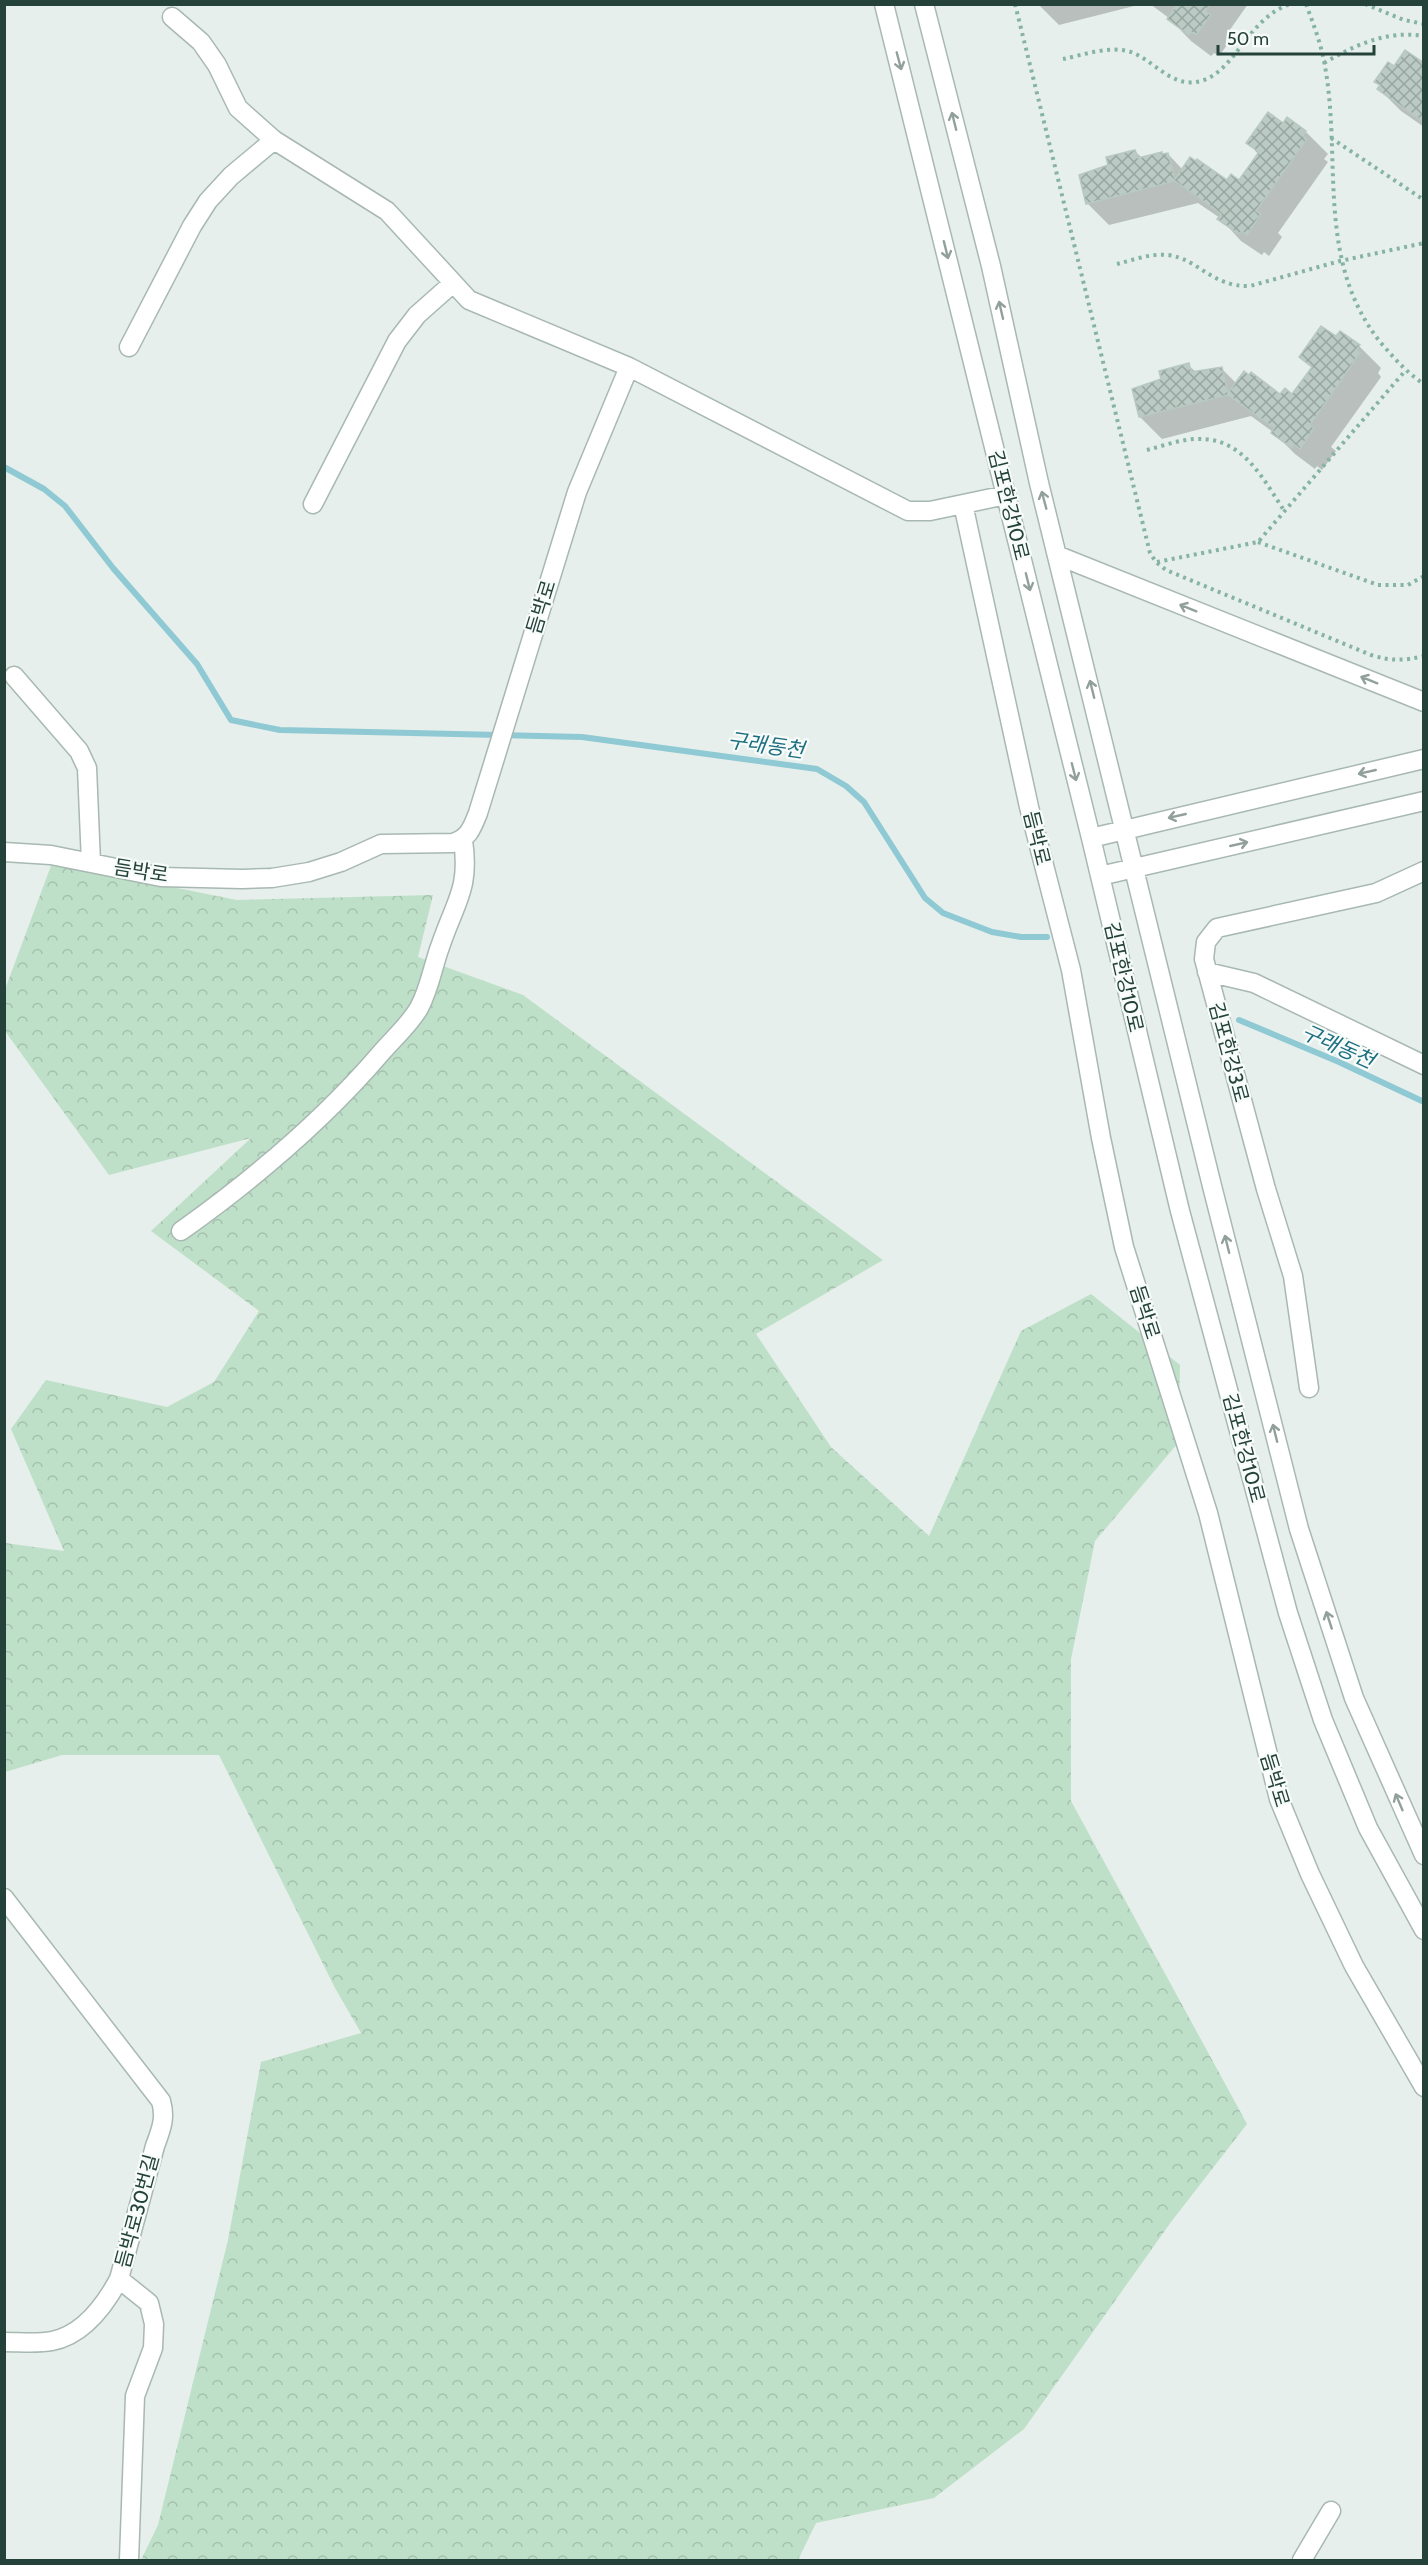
<svg xmlns="http://www.w3.org/2000/svg" width="1428" height="2565" viewBox="0 0 1428 2565" font-family="Cabin,'Noto Sans KR',sans-serif">
  <defs>
    <pattern id="forest-crowns" width="20" height="18" patternUnits="userSpaceOnUse" patternTransform="scale(1.5)"><rect width="20" height="18" fill="#bfe0c8"/><path d="M2 6a3 3 0 1 1 6 0M12 15a3 3 0 1 1 6 0" fill="none" stroke="#a4c1ad"/></pattern>
    <pattern id="building-cross-hatch" width="8" height="8" patternUnits="userSpaceOnUse" patternTransform="scale(1.5)"><rect width="8" height="8" fill="#bbcac4"/><path d="M0 0l8 8M0 8l8-8" fill="none" stroke="#98a6a0"/></pattern>
  </defs>
  <rect width="100%" height="100%" fill="#e6efeb"/>
  <path fill="url(#forest-crowns)" d="M52 863 237 900 433 895 418 957 523 995 883 1260 756 1334 831 1447 929 1536 1021 1331 1091 1294 1180 1365 1178 1443 1095 1541 1071 1659V1801L1247 2124 1171 2222 1024 2429 934 2498 816 2523 798 2560H141L158 2525 228 2240 261 2062 361 2033 335 1988 219 1755H62L5 1772V1543L64 1551 11 1429 46 1380 167 1407 214 1382 259 1311 151 1231 251 1138 109 1175 5 1031 4 992Z"/>
  <path fill="#0003" d="M1038 4H1142L1059 25Z
    M1150 4H1248L1227 34 1232 38 1219 56 1214 53 1211 56 1191 41 1169 18Z
    M1424 65V127L1401 111 1379 89 1381 86 1376 81 1394 68Z
    M1287 119 1306 132 1328 154 1324 159 1328 162 1278 233 1282 237 1269 256 1264 252 1262 255 1241 241 1220 218 1198 203 1109 225 1087 203 1110 166 1135 151 1142 158 1168 154 1183 170 1227 182H1239L1259 155 1248 143 1283 125Z
    M1337 339 1359 346 1381 368 1378 373 1381 377 1331 447 1336 451 1322 470 1317 466 1315 469 1295 454 1273 432 1251 416 1162 439 1140 417 1163 380 1188 365 1196 372 1221 368 1237 384 1280 396H1293L1312 368 1301 357Z"/>
  <g fill="none" stroke-linecap="round" stroke-linejoin="round">
    <path stroke="#8ec9d4" stroke-width="6" d="M4 467 44 489 65 506 113 568 197 664 231 720 280 730 582 737 817 769 846 786 864 802 925 898 943 913 992 932 1021 937H1047
      M1239 1020 1339 1062 1424 1102"/>
  </g>
  <path fill="url(#building-cross-hatch)" stroke="#b8c9c2" stroke-width="1.5" d="M1177 4H1210L1206 11 1211 15 1196 35 1191 32 1189 35 1167 19Z
    M1405 50 1424 63V122L1377 89 1380 85 1374 82 1388 62 1394 66Z
    M1268 112 1283 123 1287 117 1306 131 1303 136 1307 139 1256 211 1261 214 1247 235 1242 231 1239 234 1217 219 1221 214 1175 181 1086 204 1079 175 1108 165 1106 157 1135 150 1138 158 1162 152V154L1168 153 1175 179 1190 157 1196 161 1197 159 1227 180 1231 174 1239 180 1259 152 1246 143Z
    M1321 326 1336 336 1340 331 1360 345 1356 350 1360 353 1310 425 1314 428 1300 449 1295 445 1292 448 1271 433 1274 428 1228 395 1139 417 1132 389 1161 379 1159 371 1189 363 1191 372 1222 367 1228 393 1244 371 1249 375 1251 372 1280 394 1285 388 1292 394 1312 367 1299 357Z"/>
  <g fill="none" stroke-linecap="round" stroke-linejoin="round">
    <g stroke="#a8b8b2" stroke-width="21">
      <path id="minor" d="M884 4 1091 838 1180 1211 1288 1613 1323 1720 1368 1828 1424 1930
        M924 4 991 266 1039 483 1212 1186 1299 1529 1354 1698 1424 1855
        M172 17 201 42 217 65 238 108 274 140 387 211 469 300 629 367
        M129 347 192 226 208 201 231 176 274 140
        M313 504 397 341 417 315 452 284
        M963 504 1029 807 1071 970 1101 1138 1124 1247 1208 1513 1279 1799 1310 1874 1354 1966 1424 2087
        M1059 556 1424 702
        M14 676 79 751 87 768 91 863
        M1091 838 1424 759
        M4 852 51 855 161 877 242 879 272 878 309 872 341 862 381 844 453 843C469 838 472 828 478 813L577 492 629 367 908 511H930L1006 495
        M1100 876 1424 801
        M1207 972 1254 983 1424 1065
        M181 1231C254 1179 322 1122 381 1053 393 1039 410 1024 419 1008 430 988 433 965 441 944 456 900 470 889 463 840
        M1309 1388 1293 1276 1266 1189 1204 959 1206 942 1217 928 1376 893 1424 871
        M4 1898 161 2101C166 2118 161 2130 155 2146L119 2279 149 2303 154 2324 153 2348 135 2396 129 2560
        M4 2342C20 2342 37 2344 52 2341 83 2335 105 2305 119 2279
        M1302 2560 1331 2511"/>
    </g>
    <path stroke="#86b3a5" stroke-width="4" stroke-dasharray="3 4.5" stroke-linecap="butt" d="M1015 4 1150 553 1156 562 1166 570 1371 655C1390 661 1404 661 1424 656
      M1306 4C1313 23 1320 41 1324 61 1343 157 1314 260 1381 343 1395 359 1406 372 1424 384
      M1365 4 1404 20 1424 24
      M1063 59C1083 55 1110 45 1131 52 1155 61 1172 89 1201 81 1235 72 1248 18 1290 4
      M1324 63C1355 45 1387 30 1424 36
      M1331 138 1424 200
      M1117 264C1133 260 1151 253 1168 255 1199 259 1211 287 1250 286L1340 261 1424 243
      M1147 450C1163 446 1181 439 1197 439 1243 437 1263 479 1285 512
      M1258 542 1378 585H1408L1424 576
      M1157 562 1258 542 1405 371"/>
    <use href="#minor" stroke="#fff" stroke-width="18"/>
  </g>
  <defs><path id="oneway-shaft" d="M-6 0H5M1.5-3L5.5 0L1.5 3" fill="none" stroke-width="1.6" stroke-linecap="round" stroke-linejoin="round" transform="scale(1.5)"/></defs>
  <g stroke="#92a09c">
    <use href="#oneway-shaft" transform="translate(899 61) rotate(75)"/>
    <use href="#oneway-shaft" transform="translate(954 121) rotate(-104)"/>
    <use href="#oneway-shaft" transform="translate(946 250) rotate(76)"/>
    <use href="#oneway-shaft" transform="translate(1001 310) rotate(-103)"/>
    <use href="#oneway-shaft" transform="translate(1044 500) rotate(-105)"/>
    <use href="#oneway-shaft" transform="translate(1028 582) rotate(76)"/>
    <use href="#oneway-shaft" transform="translate(1188 608) rotate(-158)"/>
    <use href="#oneway-shaft" transform="translate(1369 680) rotate(-158)"/>
    <use href="#oneway-shaft" transform="translate(1092 689) rotate(-104)"/>
    <use href="#oneway-shaft" transform="translate(1074 772) rotate(76)"/>
    <use href="#oneway-shaft" transform="translate(1367 772) rotate(167)"/>
    <use href="#oneway-shaft" transform="translate(1177 816) rotate(167)"/>
    <use href="#oneway-shaft" transform="translate(1239 844) rotate(-13)"/>
    <use href="#oneway-shaft" transform="translate(1227 1244) rotate(-104)"/>
    <use href="#oneway-shaft" transform="translate(1275 1433) rotate(-104)"/>
    <use href="#oneway-shaft" transform="translate(1329 1620) rotate(-108)"/>
    <use href="#oneway-shaft" transform="translate(1399 1802) rotate(-113)"/>
  </g>
  <g text-anchor="middle" dominant-baseline="central" stroke-width="4.5" stroke-linejoin="round" paint-order="stroke">
    <g font-size="20" fill="#24423a" stroke="#f7fbf9">
      <text transform="translate(1009 505) rotate(76)">김포한강10로</text>
      <text transform="translate(541 607) rotate(-73)">듬박로</text>
      <text transform="translate(1037 838) rotate(76)">듬박로</text>
      <text transform="translate(141 871) rotate(9)">듬박로</text>
      <text transform="translate(1124 977) rotate(77)">김포한강10로</text>
      <text transform="translate(1229 1052) rotate(75)">김포한강3로</text>
      <text transform="translate(1145 1312) rotate(72)">듬박로</text>
      <text transform="translate(1244 1448) rotate(75)">김포한강10로</text>
      <text transform="translate(1275 1780) rotate(73)">듬박로</text>
      <text transform="translate(137 2211) rotate(-75)">듬박로30번길</text>
    </g>
    <g font-size="21" font-style="italic" fill="#1c6f80" stroke="#f7fbf9">
      <text transform="translate(766 745) rotate(8)">구래동천</text>
      <text transform="translate(1338 1046) rotate(24)">구래동천</text>
    </g>
  </g>
  <rect width="1428" height="2565" fill="none" stroke="#24423a" stroke-width="12"/>
  <path d="M1218 45v9h156v-9" fill="none" stroke="#24423a" stroke-width="3"/>
  <text x="1227" y="45" font-size="18" fill="#24423a" stroke="#f7fbf9" stroke-width="4.5" paint-order="stroke">50 m</text>
</svg>
